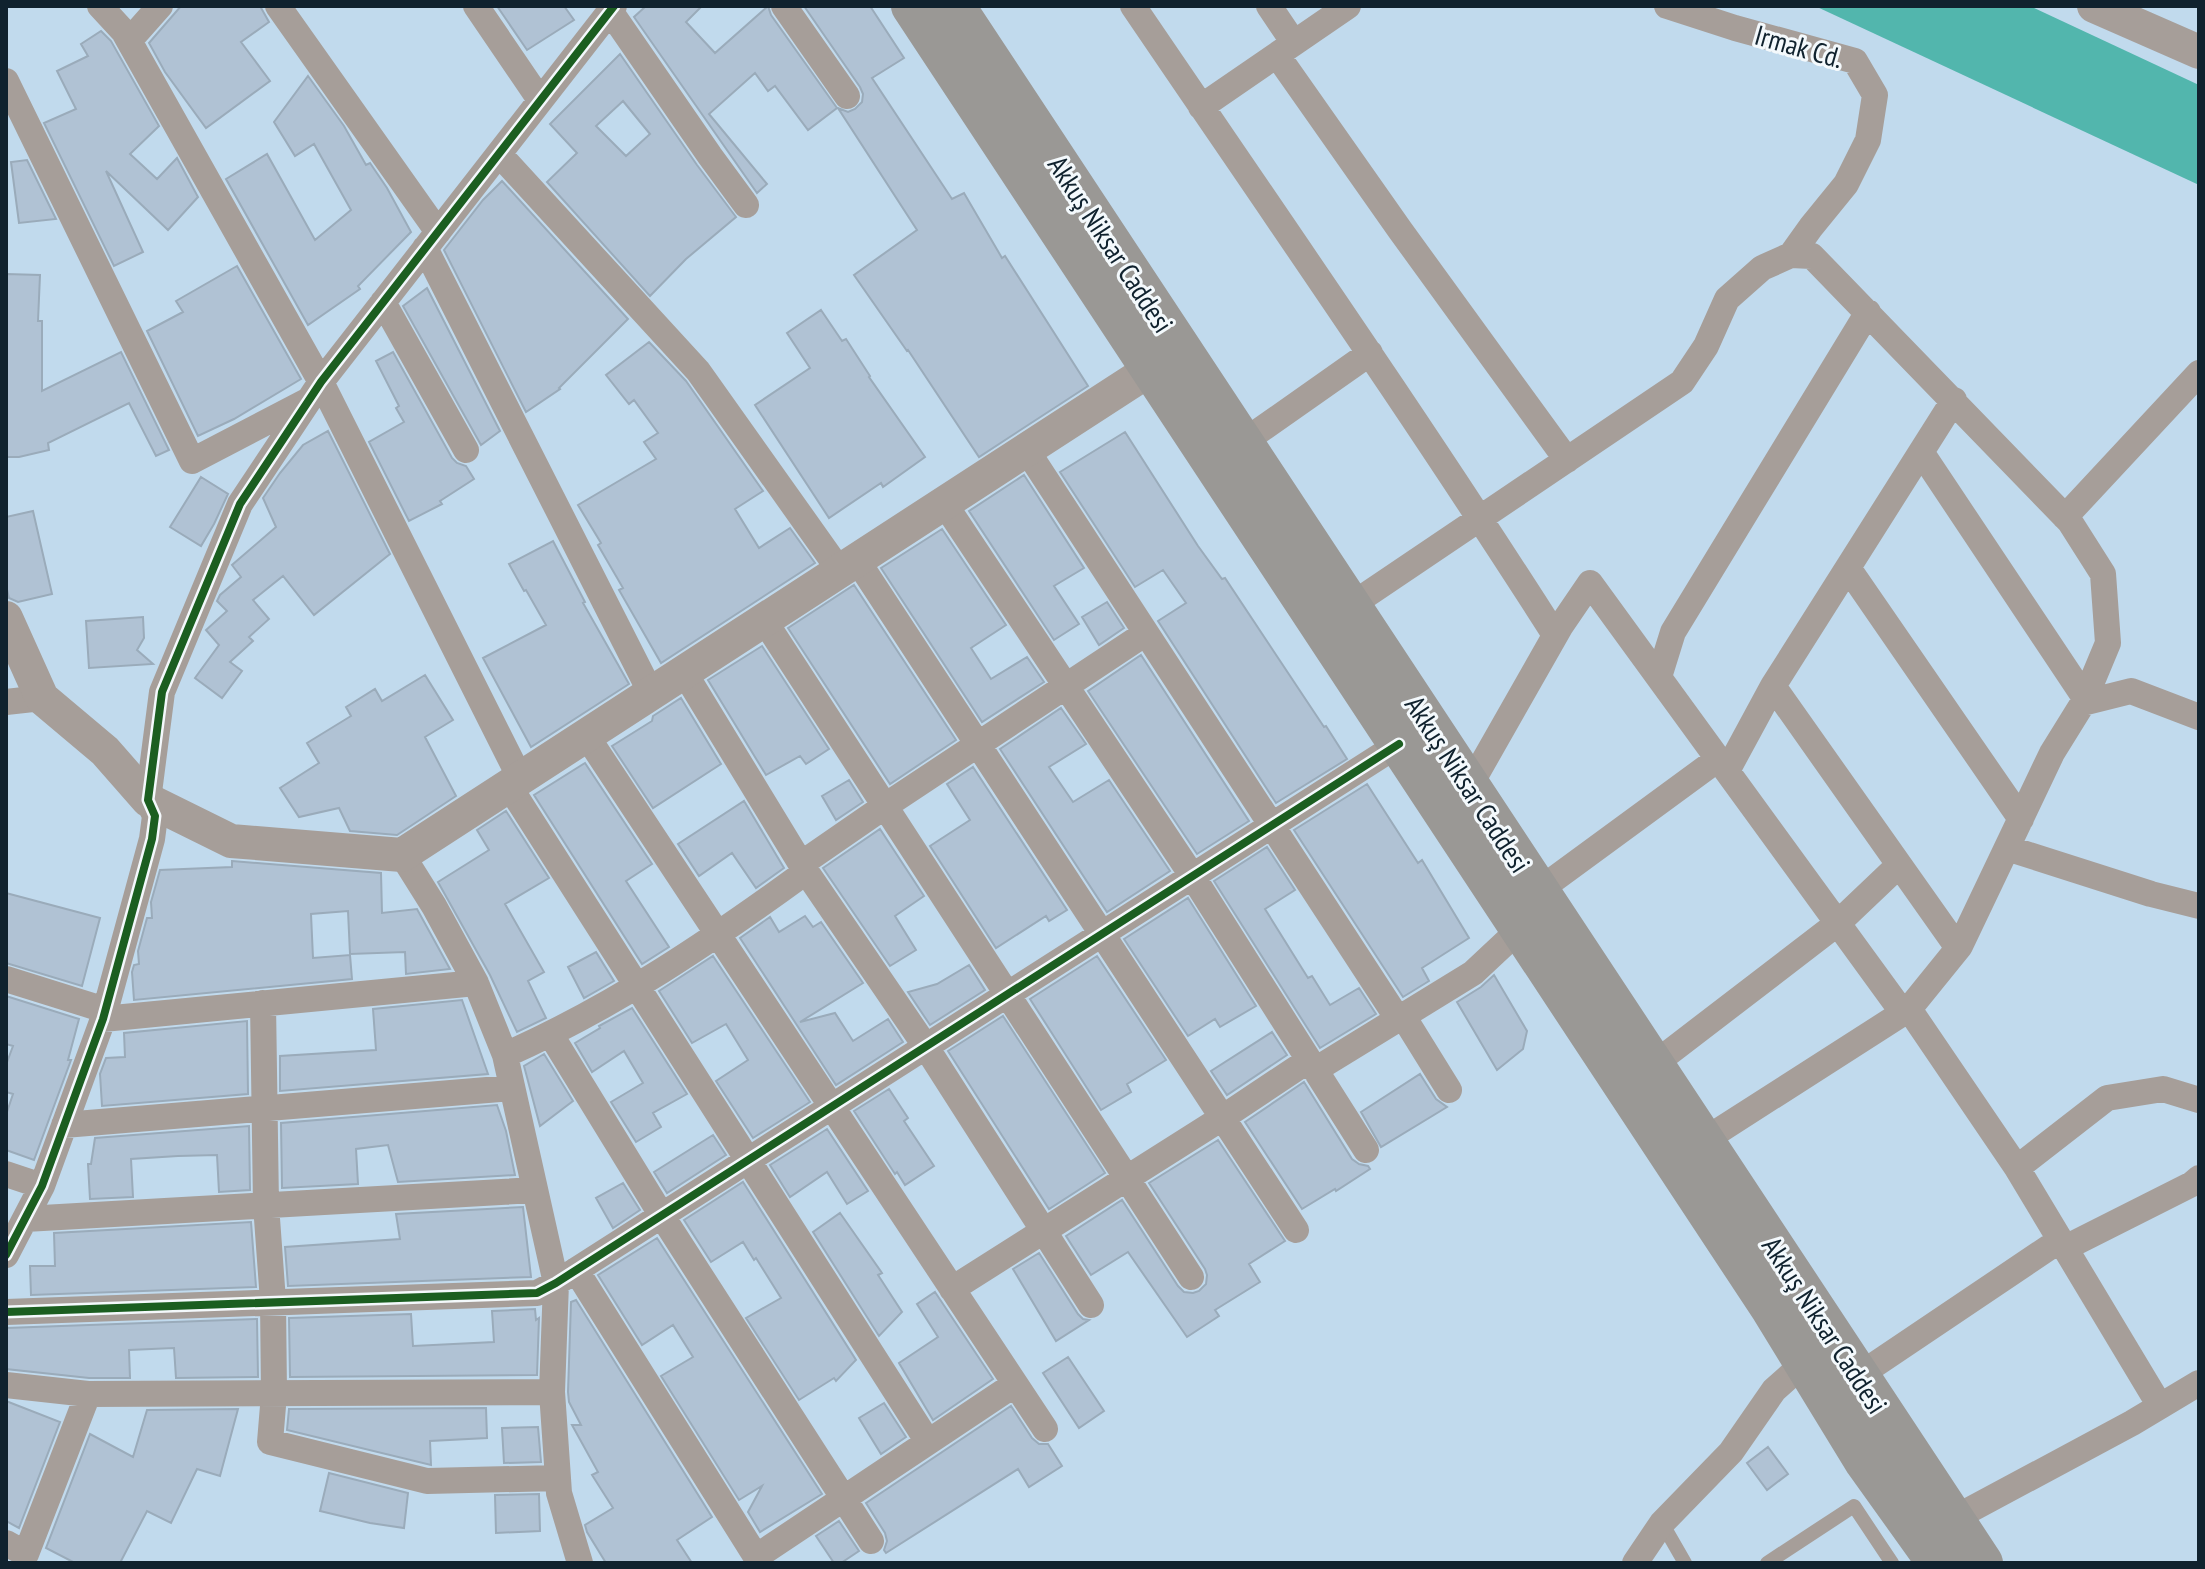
<svg xmlns="http://www.w3.org/2000/svg" width="2205" height="1569" viewBox="0 0 2205 1569" font-family="'PT Sans Narrow',sans-serif">
  <rect width="100%" height="100%" fill="#c1daed"/>
  <path fill="#52b6ad" d="M1815 6H2030L2199 85V185Z"/>
  <path fill="#b0c2d4" stroke="#9aabba" stroke-width="2" fill-rule="evenodd" d="M181 6H260L269 22 241 42 270 81 206 128 165 72 149 43Z
    M497 6H564L574 20 527 50Z
    M646 6H702L686 22 715 53 768 6 771 15 837 108 808 130 775 86 768 91 755 73 709 114 767 184 757 193 634 17Z
    M804 6H870L904 58 872 78 952 199 964 193 1002 258 1005 256 1088 386 979 457 908 350 907 351 854 275 917 230 838 108 848 112 855 109 862 102 863 94 860 87Z
    M101 31 111 41 159 126 130 154 157 179 177 158 198 197 168 230 106 171 143 252 114 266 44 123 76 109 57 71 88 56 81 44Z
    M620 54 697 165 736 217 686 259 650 296 547 182 577 153 550 124ZM623 101 650 134 626 156 596 126Z
    M308 76 344 126 366 165 370 163 387 188 411 232 358 286 360 289 308 325 226 179 267 154 315 240 351 210 314 144 295 156 274 122Z
    M27 160 56 219 19 223 11 162Z
    M502 181 628 319 559 388 560 389 526 412 444 250 483 200Z
    M237 266 301 379 234 419 198 436 147 331 183 312 176 301Z
    M6 274 40 275 38 321H42V391L121 352 169 450 156 456 129 403 48 443 49 450 19 457H6Z
    M427 288 500 431 481 445 403 306Z
    M821 310 842 341 846 339 870 376 869 377 925 457 883 487 881 483 829 518 755 405 810 368 787 333Z
    M649 342 686 381 763 491 735 509 759 548 790 528 815 563 661 663 619 590 623 588 598 545 601 543 578 505 656 459 644 442 658 433 634 400 629 404 606 375Z
    M393 352 452 458 457 463 466 466 474 479 440 501 442 504 409 521 369 442 404 422 396 408 399 406 376 361Z
    M328 431 390 554 314 615 283 576 253 600 269 619 249 637 253 641 230 662 242 671 222 698 195 678 219 645 206 630 227 611 217 601 220 595 241 577 232 565 276 527 263 498 280 473 303 445Z
    M1125 432 1198 546 1222 579 1225 578 1324 727 1326 726 1347 759 1276 803 1158 621 1186 603 1163 570 1135 587 1060 472Z
    M1024 475 1084 568 1054 586 1079 624 1054 640 969 511Z
    M201 477 228 494 214 524 201 546 170 527Z
    M33 511 52 594 18 602 9 598 6 585V517Z
    M942 529 1006 625 971 648 991 679 1027 657 1044 682 982 722 881 568Z
    M553 541 585 602 583 603 629 684 531 747 483 658 546 625 526 590 524 591 509 564Z
    M854 585 956 740 890 784 788 628Z
    M1107 602 1124 628 1099 645 1082 617Z
    M143 617 144 638 137 650 153 664 89 668 86 621Z
    M762 646 829 749 806 764 800 756 766 775 708 680Z
    M1141 655 1249 821 1197 854 1088 691Z
    M425 675 453 720 425 737 456 796 397 835 350 831 339 808 299 817 280 788 319 763 307 743 351 716 346 707 375 689 382 701Z
    M681 698 721 764 653 808 612 746 652 721 653 716Z
    M1061 708 1086 744 1049 767 1073 802 1109 780 1170 871 1107 912 1000 749Z
    M585 763 652 864 626 881 669 947 642 964 534 795Z
    M973 767 1067 910 1049 921 1046 916 996 948 930 846 970 820 947 784Z
    M849 780 863 802 836 820 822 796Z
    M1367 784 1418 863 1422 860 1469 938 1422 968 1429 981 1403 997 1294 830Z
    M744 801 784 868 756 888 732 853 699 876 678 844Z
    M506 811 549 878 505 904 544 972 528 981 546 1018 517 1032 490 975 438 882 489 850 477 830Z
    M880 829 924 896 895 916 916 950 890 966 823 868Z
    M1267 847 1295 890 1265 909 1308 978 1312 976 1330 1005 1359 988 1376 1014 1320 1048 1214 881Z
    M232 861 381 873 382 913 417 909 450 969 406 974 405 952 350 954 348 911 311 914 313 958 350 955 352 979 134 1000 132 972 134 965 139 964 138 951 147 918H152L151 902 160 870 232 867Z
    M6 893 100 918 82 986 6 963Z
    M1188 898 1256 1006 1220 1027 1215 1019 1188 1036 1124 939Z
    M805 916 813 927 821 922 863 983 800 1022 835 1013 853 1041 888 1019 903 1042 836 1085 740 938 770 917 779 932Z
    M596 952 614 981 584 998 568 967Z
    M713 956 810 1102 753 1138 716 1081 748 1060 726 1024 692 1043 659 991Z
    M1097 956 1166 1060 1127 1084 1131 1092 1101 1110 1030 999Z
    M969 965 985 990 930 1025 908 992 937 984Z
    M1494 975 1527 1031 1523 1049 1497 1070 1457 1002 1481 987Z
    M6 996 79 1019 68 1060H71L34 1160 6 1150V1115L13 1094 6 1092V1065L13 1046 6 1044Z
    M462 1000 488 1074 280 1091V1056L376 1050 373 1009Z
    M632 1008 687 1094 653 1113 661 1127 636 1142 611 1102 643 1083 624 1051 592 1072 575 1043 600 1028 599 1026Z
    M1003 1016 1105 1173 1049 1209 948 1051Z
    M247 1021 248 1094 102 1106 100 1074 106 1058 125 1057 124 1033Z
    M1272 1032 1287 1055 1227 1095 1211 1071Z
    M544 1054 573 1101 540 1126 524 1066Z
    M1420 1074 1436 1099 1447 1107 1381 1147 1361 1112Z
    M1304 1082 1352 1159 1359 1164 1368 1166 1370 1169 1336 1191 1335 1189 1302 1209 1245 1122Z
    M889 1089 908 1118 904 1121 934 1166 905 1185 897 1172 895 1174 854 1111Z
    M497 1105 506 1131 515 1175 398 1182 388 1145 356 1149 358 1184 282 1188 281 1123Z
    M249 1126 250 1190 219 1192 217 1155 178 1156 131 1159 133 1197 90 1199 88 1164H91L95 1138Z
    M827 1129 868 1191 847 1204 827 1172 790 1197 770 1165Z
    M713 1135 726 1155 667 1193 654 1172Z
    M1218 1140 1285 1241 1249 1264 1260 1282 1215 1310 1219 1316 1187 1337 1128 1252 1091 1275 1066 1236 1122 1200 1178 1286 1184 1292 1193 1293 1199 1291 1206 1284 1207 1275 1205 1269 1149 1183Z
    M743 1182 856 1360 836 1381 834 1378 799 1400 746 1318 781 1298 756 1258 754 1260 743 1242 711 1262 684 1220Z
    M623 1183 640 1210 613 1228 596 1198Z
    M523 1207 531 1277 288 1286 285 1247 400 1239 396 1214Z
    M840 1213 882 1273 878 1275 902 1312 879 1336 813 1232Z
    M251 1222 256 1287 31 1295 30 1266H55L54 1233Z
    M657 1238 822 1494 760 1532 748 1512 762 1486 739 1500 661 1376 693 1357 673 1325 642 1345 598 1275Z
    M1039 1253 1078 1314 1083 1319 1089 1320 1056 1341 1013 1269Z
    M935 1292 993 1379 933 1420 899 1363 938 1337 917 1304Z
    M576 1300 712 1517 677 1540 692 1563H606L587 1532 585 1525 613 1508 592 1475 598 1472 572 1425H581L569 1402 568 1392 571 1302Z
    M535 1309 536 1320 539 1318 537 1375 290 1377 289 1318 411 1314 413 1346 494 1342 492 1311Z
    M257 1319 258 1377 176 1378 174 1348 129 1350 130 1378H89L6 1369V1328Z
    M1068 1357 1104 1411 1079 1428 1043 1373Z
    M6 1401 60 1422 19 1528 6 1521Z
    M884 1403 906 1437 881 1454 859 1418Z
    M1011 1406 1032 1438 1039 1444H1048L1062 1466 1029 1487 1018 1469 886 1553 884 1550 887 1541 885 1533 866 1503Z
    M486 1408 487 1438 430 1441 431 1465 287 1430 289 1409Z
    M238 1409 220 1476 197 1469 171 1523 147 1511 120 1563H75L46 1548 90 1434 133 1457 147 1410Z
    M538 1427 541 1462 504 1463 502 1428Z
    M1768 1447 1788 1474 1767 1490 1747 1463Z
    M329 1473 408 1493 404 1528 370 1523 320 1511Z
    M539 1494 540 1531 496 1533 495 1495Z
    M839 1521 859 1551 841 1563H834L816 1536Z"/>
  <g fill="none" stroke-linecap="round" stroke-linejoin="round">
    <path stroke="#a69e99" stroke-width="14" d="M1662 1523 1685 1563
      M1767 1563 1854 1506 1892 1563"/>
    <path stroke="#a69e99" stroke-width="26" d="M100 6 124 32 321 382 520 778
      M278 6 438 232
      M476 6 540 100
      M784 6 847 96
      M1133 6C1275 215 1419 422 1555 635
      M1269 6 1294 43
      M1667 6 1735 28 1855 61 1875 95 1868 140 1846 184 1811 227 1791 255
      M610 11 710 156 746 205
      M129 41 160 6
      M1277 55 1400 230 1567 460
      M6 81 192 461 307 401
      M1201 107 1348 6
      M499 154 698 371 840 571
      M425 248 651 693
      M383 302 466 450
      M1242 443 1370 353
      M1026 449 1398 1019
      M1921 452 2085 698
      M944 503 1193 877 1366 1150
      M2065 517 2199 373
      M857 560 1296 1230
      M1848 568 2021 819
      M1350 606 1682 382 1706 346 1727 299 1762 268 1791 255 1812 256 2070 522 2103 574 2108 643 2083 703
      M764 620 1191 1277
      M684 672 801 864 926 1047 1091 1305
      M1659 677 1673 632 1868 312
      M1773 686 1958 948
      M6 702 42 698
      M586 735 1045 1429
      M1727 771 1773 686 1954 400
      M509 786 928 1442
      M1469 787 1560 627 1590 583 1903 1013
      M2007 848 2151 894 2199 906
      M402 855 434 906 476 983 505 1055 556 1283 552 1392 559 1493 580 1563
      M801 864 885 806 1146 633
      M1538 891 1718 759
      M6 979 105 1010
      M263 1003 266 1205 273 1301 274 1394 270 1442 427 1481 558 1478
      M1909 1009 2017 1168 2160 1406
      M1403 1016 1449 1090
      M103 1019 476 983
      M551 1035 662 1216 871 1541
      M505 1055C614 1007 711 941 807 871
      M1653 1065 1838 923 1899 865
      M1315 1070 1473 973 1520 929
      M64 1125 512 1088
      M1703 1141 1909 1009 1960 946 2052 753 2083 703 2131 691 2199 717
      M2017 1168 2107 1098 2163 1089 2199 1100
      M6 1174 42 1186
      M25 1219 535 1190
      M2065 1248 2192 1184 2199 1178
      M6 1255 42 1186 103 1019 152 839 155 816 148 800 162 692 240 504 321 382 614 6
      M576 1270 760 1563
      M952 1289 1222 1118 1309 1060
      M6 1312 537 1293 556 1283 1399 744
      M1858 1376 2060 1240
      M6 1385 88 1394 552 1392
      M1953 1519 2132 1423 2199 1383
      M6 1543 26 1554 88 1394
      M756 1557 1015 1384
      M1635 1563 1662 1523 1731 1452 1774 1390 1793 1373 1817 1359"/>
    <path stroke="#a69e99" stroke-width="34" d="M2094 6 2199 52
      M6 618 42 698 105 751 148 800 231 841 402 855 1151 369"/>
    <path stroke="#9a9895" stroke-width="42" d="M912 6 1772 1309 1865 1461 1938 1563
      M954 6 1982 1563"/>
    <g stroke="#f4f9fc" stroke-width="13">
      <path id="cycleway" d="M6 1255 42 1186 103 1019 152 839 155 816 148 800 162 692 240 504 321 382 614 6
        M6 1312 537 1293 556 1283 1399 744"/>
    </g>
    <use href="#cycleway" stroke="#1b5e20" stroke-width="8"/>
  </g>
  <g text-anchor="middle" dominant-baseline="central" stroke-width="6" stroke-linejoin="round" paint-order="stroke">
    <g font-size="28" fill="#10222e" stroke="#f4f9fc">
      <text transform="translate(1799 46) rotate(16)">Irmak Cd.</text>
      <text transform="translate(1111 244) rotate(57)">Akkuş Niksar Caddesi</text>
      <text transform="translate(1468 784) rotate(57)">Akkuş Niksar Caddesi</text>
      <text transform="translate(1825 1325) rotate(57)">Akkuş Niksar Caddesi</text>
    </g>
  </g>
  <rect width="2205" height="1569" fill="none" stroke="#10222e" stroke-width="16"/>
</svg>
